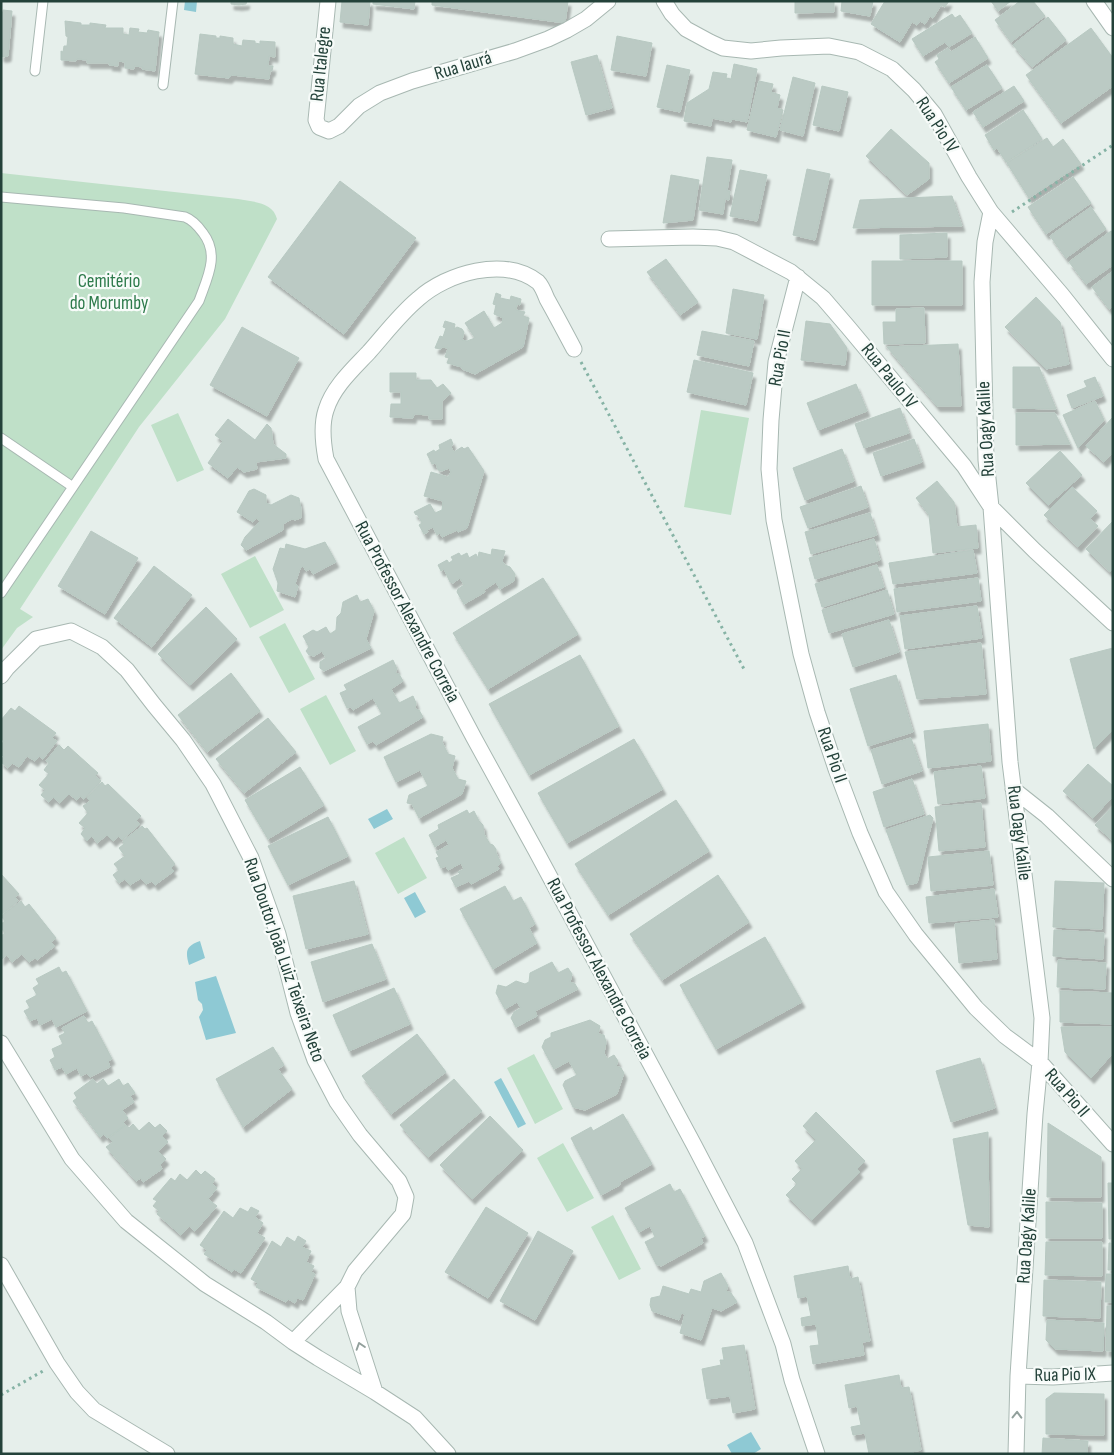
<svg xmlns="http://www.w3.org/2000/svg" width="1114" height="1455" viewBox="0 0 1114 1455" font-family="'Sofia Sans Condensed',sans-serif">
  <defs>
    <filter id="shadow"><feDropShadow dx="3" dy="5.5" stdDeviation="1" flood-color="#0004"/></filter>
  </defs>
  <rect width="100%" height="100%" fill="#e6efeb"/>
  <path fill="#bfe0c8" d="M1 173 238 199C254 202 273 202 277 219L225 319 139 427 20 609 33 617 17 628 1 650Z
    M701 410 749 418 731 515 684 507Z
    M178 413 204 470 177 482 151 425Z
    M255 556 284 610 250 628 221 574Z
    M285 623 315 679 289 693 259 637Z
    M326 695 356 751 330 765 300 709Z
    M404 837 427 878 398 894 375 853Z
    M534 1054 563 1109 535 1124 507 1068Z
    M563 1143 594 1198 567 1212 537 1158Z
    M613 1215 641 1269 619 1280 591 1227Z"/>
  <path fill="#8ec9d4" d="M185 1H197L196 12 184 10Z
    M387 809 393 819 374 829 368 819Z
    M415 892 426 912 415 918 404 898Z
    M200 941 205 958 189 965C185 951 186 946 200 941Z
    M216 976 236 1033 206 1040 199 1017 203 1010 202 1004 198 1000 195 982Z
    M501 1078 526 1124 518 1128 494 1082Z
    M751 1432 761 1449 753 1454H732L727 1445Z"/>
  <path fill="#bbcac4" stroke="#b8c9c2" filter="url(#shadow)" d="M231 1H247L246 4 239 5 231 4Z
    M342 1H370L368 25 340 22Z
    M373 1H415L414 9 373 4Z
    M432 1H568L565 23 432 5Z
    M795 1H834V12L795 13Z
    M842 1H873L870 16 841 11Z
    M885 1H949L945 7 941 5 933 18 930 16 925 24 920 21 917 25 912 22 900 42 871 24Z
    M991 1H1011L998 11Z
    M1020 1H1033L1045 16 1011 42 995 20Z
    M3 10 12 11 8 56 3 57 1 56V12H3Z
    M952 14 955 18 960 15 972 33 949 47 945 42 923 56 912 39Z
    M1048 17 1066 40 1032 67 1013 45Z
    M65 21 81 23V25H90V23L106 25 105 28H123V34L129 35 130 28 139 29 138 32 147 33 148 30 159 32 155 71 142 69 143 67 134 66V69L125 68V62L118 61V66L109 65 110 63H87V60L77 59 76 61 61 60V51L63 52 64 46H67L68 37 66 36Z
    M1091 28 1113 58V86L1061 123 1026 75Z
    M200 34 216 36V38H220V36L233 38V44L242 46 243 40 255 41V43L260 44V41L275 42V57L269 56 268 66H273L272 71H270L269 79 232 75 229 78 195 74Z
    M617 36 652 43 646 76 611 70Z
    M975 37 988 58 949 83 935 62 939 59 937 55 948 48 951 52Z
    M597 55 612 108 586 115 571 62Z
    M734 64 757 69 747 122 732 119 731 122 712 118 711 126 684 121 687 103 709 89 713 72 727 74 726 78 731 79Z
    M667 65 690 70 680 112 657 107Z
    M987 65 1002 88 966 110 951 87Z
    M793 77 815 83 803 136 780 130Z
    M759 81 773 84 771 92 780 95 777 108 783 110 776 137 747 130Z
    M822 86 848 92 839 131 813 125Z
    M1014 86 1024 101 983 127 973 112Z
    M1023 110 1042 139 1006 162 997 148 994 150 985 135Z
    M891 129 929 163V179L907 195 866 156Z
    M1047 138 1053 147 1063 139 1081 164 1029 198 1007 163Z
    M707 157 732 160 727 191H730L729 200 725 199 723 214 699 210Z
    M807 169 830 174 815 240 793 235Z
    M740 170 767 175 757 221 730 216Z
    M671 175 699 180 693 220 663 223Z
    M1073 177 1091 203 1046 234 1028 207Z
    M340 181 416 238 344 334 268 277Z
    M952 196 962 226 853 228 860 200Z
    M1091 207 1106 229 1066 258 1050 236Z
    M1111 231 1113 232V265L1086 284 1069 262Z
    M947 233V257L900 259V235Z
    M666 259 698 302 680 315 647 272Z
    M872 261H962V305H872Z
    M1113 271V306L1109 309 1092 287Z
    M733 289 764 295 757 339 726 333Z
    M496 293 501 295 500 298 510 300 511 296 521 299 520 305 517 304 516 310 525 312 523 316 529 318 523 347 475 374 462 369V367L447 363 449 358 445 357 448 348 442 347 441 349 435 348 440 336 443 337 446 328 443 327 445 321 455 324 454 329 457 327 462 329 464 332 462 340 467 341 475 338 465 323 484 311 494 328 502 323 503 318 494 314 496 305 493 304Z
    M1036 297 1060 322 1069 364 1046 369 1005 327Z
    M924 308 925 343 884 344 883 322H896V309Z
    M806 321 830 324 847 348 845 365 801 360Z
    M242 327 299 358 267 416 210 385Z
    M702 331 754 341 749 366 697 355Z
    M958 344 961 406H937L887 347Z
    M694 360 753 373 746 405 687 392Z
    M1013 367H1039L1056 409 1013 408Z
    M390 373H416V380H431L437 388 443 384 451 393 442 401V419H429V415L414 414 413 418 390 417 391 404H401V392H390Z
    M1095 377 1103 396 1072 408 1067 395 1087 387 1084 381Z
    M856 384 867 411 818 430 807 403Z
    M1095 401 1104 420 1078 448 1063 415Z
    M900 408 909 433 864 448 855 424Z
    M1016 413H1055L1070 444 1016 445Z
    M1113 417V452L1104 462 1086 446Z
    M228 419 255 440 267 424 271 428 273 444 286 454V458L256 462 257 469 244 472 237 467 228 478 208 463 223 441 215 435Z
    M451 439 453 444 451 447 454 452 462 447 464 449 468 447 484 471 467 528 458 532 457 530 442 537 440 533 437 535 433 527 427 530 428 532 424 534 419 525 422 523 417 514 416 515 414 512 430 504 435 513 442 510 443 501 424 496 431 472 448 477 451 472 449 468 442 471 438 470 436 463 432 464 427 454 434 450 435 452 440 449 439 445Z
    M914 439 922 462 881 476 873 453Z
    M842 449 854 481 805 500 793 468Z
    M1060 451 1082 475 1048 505 1026 483Z
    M937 481 954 502 957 527 976 525 978 548 933 553 929 515 916 498Z
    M861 486 868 507 808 528 800 507Z
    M1072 487 1097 511 1090 519 1098 526 1078 547 1044 515Z
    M254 489 266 495V503L271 505 291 495 299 498 301 509V518L295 520 292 519 283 524V530L246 550 241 545 245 537 260 521 256 518 253 522 237 512 249 491Z
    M870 513 877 535 811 554 805 532Z
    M1113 521V569L1110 572 1086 549Z
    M91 531 138 558 105 614 58 586Z
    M874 539 880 560 815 579 809 558Z
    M325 542 336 562 313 574 310 569 306 571 303 566 300 569 295 584 298 586 295 597 277 591 278 583 273 569 280 548 285 549 286 544 305 549Z
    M492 549 505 551 502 561 505 565 510 567 515 574 514 581 500 589 496 582 484 590 485 592 464 604 457 592 458 589 464 585 460 578 453 583 450 582 444 569 441 571 438 565 447 560 449 563 453 560 451 557 459 553 461 556 467 553 469 558 476 554 478 558 479 552 491 555Z
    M973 550 977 573 893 584 889 563Z
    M877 565 884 587 822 607 815 584Z
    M154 566 192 595 152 647 114 618Z
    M543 578 578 634 488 689 453 633Z
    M978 578 981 601 897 612 894 589Z
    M887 590 894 614 829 633 822 610Z
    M357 595 360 602 368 599 374 611 366 639 371 648 324 671 320 668V662L326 658 322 651 314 656 309 655 306 651 309 647 303 636 313 630 317 632 326 627 330 634 336 630 337 617 341 613 343 602Z
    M977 606 982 638 905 649 900 616Z
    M206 607 237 639 190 685 158 654Z
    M889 620 899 652 853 667 842 634Z
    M981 643 986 694 917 699 905 652Z
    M1113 648V730L1094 749 1070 659Z
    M580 655 619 726 529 775 489 704Z
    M393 660 397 669 395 673 399 674 403 681 391 689 399 703 413 696 416 703 415 709 419 710 423 717 376 745 373 741 367 744 358 727 382 714 373 698 353 710 351 707 347 708 340 693 347 690 344 685Z
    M231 673 260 711 207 752 178 715Z
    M896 675 913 732 868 746 850 689Z
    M19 706 56 733 52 738 57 741 43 759 39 756 35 761 27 756 19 767 12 763 8 768 1 762V760L4 756 1 755V745L4 741 1 739V720L11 708 15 711Z
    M268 718 296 752 244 793 216 759Z
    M988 724 991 761 928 768 924 731Z
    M431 734 443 737 442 742 448 754 455 756 452 768 458 779 466 781 462 794 419 818 412 804 407 803 409 795 428 786 420 770 396 782 384 757Z
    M911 738 922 771 882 784 871 750Z
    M634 739 663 789 567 843 538 793Z
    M59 745 64 750 68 746 98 773 95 776 101 781 84 799 80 796 77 800 69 794 60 803 53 797 49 802 41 795 45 790 39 785 49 774 44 770 49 763 46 761Z
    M1088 764 1113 786V796L1093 818 1063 791Z
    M981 766 985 798 938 804 934 772Z
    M300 767 324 805 268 839 245 800Z
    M912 779 924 814 884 827 873 792Z
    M102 782 105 786 108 784 141 816 136 821 140 824 122 840 119 836 113 841 107 835 97 843 92 836 87 841 81 834 85 828 79 823 88 813 83 806 90 801 87 798Z
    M676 800 709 851 608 915 575 864Z
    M981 803 985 847 939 851 935 807Z
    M1113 806V841L1095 825Z
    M467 810 469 814 474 811 479 821 483 825 484 834 490 844 493 845 496 849V853L501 863 497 866 499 869 471 884 469 881 456 887 451 878 460 874 458 872 464 869 461 863 448 870 446 866 441 868 436 858 439 857 436 852 449 845 446 840 435 847 429 835 439 829 438 825Z
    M930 815 933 818 917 883 907 885 886 830Z
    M328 817 348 856 288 885 268 846Z
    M142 826 145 829 147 828 175 864 171 868 174 871 155 885 152 881 146 884 141 878 130 885 125 879 119 883 113 875 119 870 114 864 125 856 119 848 124 844 123 841Z
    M989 851 993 885 931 891 928 857Z
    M1 874 19 894 15 897 18 901 1 915Z
    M718 875 749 922 662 980 630 934Z
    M354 881 368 934 306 949 293 896Z
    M1055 881 1104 883 1102 929 1053 927Z
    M505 886 513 901 521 897 535 924 529 928 537 943 493 969 460 909Z
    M994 889 998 917 929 923 926 897Z
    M21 901 25 907 29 904 56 938 51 942 55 946 37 960 35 958 29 962 22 954 12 962 7 955 1 960V936L5 933 1 928V924L5 921 1 916Z
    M994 920 997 959 959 963 955 924Z
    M1054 930 1104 933 1103 959 1053 956Z
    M765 937 802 1002 716 1049 680 985Z
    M372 944 386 979 323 1002 311 962Z
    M1058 960 1106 963 1105 989 1057 987Z
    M552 962 558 973 568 968 572 974 570 982 575 984 578 989 535 1011 537 1016 516 1027 511 1018 514 1012 521 1008 517 1002 505 1009 496 993 498 985 506 987 516 981 525 984 529 982 530 973Z
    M59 967 62 973 66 971 87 1011 56 1027 52 1019 40 1025 37 1018 30 1021 24 1011 30 1008 26 1001 37 995 33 988 39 984 36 979Z
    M394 988 410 1024 349 1051 333 1015Z
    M1060 991 1113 993V1024L1060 1022Z
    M84 1016 88 1023 92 1021 112 1059 108 1061 110 1067 90 1077 87 1073 81 1076 77 1068 66 1074 62 1067 55 1070 50 1060 55 1057 52 1049 63 1044 59 1036 65 1033 62 1028Z
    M590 1020 600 1026 598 1034 604 1035 606 1042 604 1053 607 1059 614 1055 618 1061 616 1066 621 1068 624 1073 617 1094 585 1110 573 1107 563 1085 565 1081 577 1075 569 1061 554 1069 542 1047 545 1040 551 1037V1033Z
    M1061 1027H1113V1053L1091 1078 1065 1052Z
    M417 1034 446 1072 391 1114 362 1076Z
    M273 1047 284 1065 278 1069 292 1089 243 1127 229 1103 216 1079Z
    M980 1058 995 1108 951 1122 936 1071Z
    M93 1079 97 1084 103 1079 108 1086 119 1079 123 1086 128 1083 135 1093 130 1096 134 1102 122 1110 128 1118 123 1122 125 1125 107 1138 104 1134 100 1137 73 1101 77 1098 74 1093Z
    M454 1079 482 1111 428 1157 400 1125Z
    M816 1112 865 1161 857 1169 860 1172 812 1220 786 1195 797 1184 792 1179 802 1169 795 1161 816 1140 803 1126Z
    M623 1114 652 1164 620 1182V1185L601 1195 571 1138 591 1127 593 1131Z
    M490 1116 523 1150 472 1199 440 1165Z
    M149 1122 155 1128 160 1124 167 1131 162 1136 168 1142 158 1151 166 1159 160 1165 162 1169 143 1182 141 1178 136 1181 106 1147 113 1142 109 1138 126 1125 129 1128 133 1124 139 1131Z
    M1048 1123 1101 1157V1197H1047Z
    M988 1132 989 1227 968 1225 953 1139Z
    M196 1170 201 1175 205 1171 215 1179 212 1184 217 1188 208 1199 217 1206 195 1231 189 1226 181 1235 157 1214 159 1211 153 1206 157 1201 153 1199 171 1178 175 1181 180 1174 187 1180Z
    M1108 1183H1113V1239H1109Z
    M670 1184 674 1192 680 1189 705 1236 701 1238 703 1243 661 1266 656 1264 645 1242 655 1237 650 1226 639 1232 625 1208Z
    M1046 1202 1102 1203V1238H1046Z
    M251 1207 259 1211 255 1217 263 1223 257 1233 265 1238 241 1273 234 1269 232 1272 204 1254 207 1250 200 1245 224 1211 233 1218 240 1208 248 1212Z
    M486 1207 528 1233 488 1298 445 1272Z
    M538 1231 573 1251 535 1320 500 1301Z
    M298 1236 306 1241 302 1247 311 1251 306 1262 314 1266 311 1272 315 1274 303 1300 297 1298 295 1303 288 1299 286 1302 256 1287 258 1283 251 1279 272 1241 281 1247 287 1237 295 1242Z
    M1046 1242H1102V1276L1045 1275Z
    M1109 1243H1113V1270H1108Z
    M848 1266 850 1279 858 1277 870 1341 862 1342 864 1355 813 1364 810 1346 819 1345 816 1324 802 1326 801 1318 811 1316 807 1296 798 1298 794 1276Z
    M721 1273 728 1286 726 1291 731 1293 737 1302 721 1311 712 1308 701 1340 680 1333 685 1314 681 1313 679 1320 652 1311 650 1305 651 1298 660 1296 663 1286 689 1294 691 1289 701 1292 704 1281Z
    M1106 1274H1113V1302H1105Z
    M1044 1280 1101 1282 1100 1318 1043 1316Z
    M1107 1306H1113V1351H1106Z
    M1047 1320 1104 1323 1103 1351 1055 1349 1046 1340Z
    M744 1345 755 1409 733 1413 730 1396 707 1399 702 1369 721 1365 720 1360H724L722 1348Z
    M899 1375 901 1388 909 1387 921 1450 912 1452 913 1454H869L865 1433 853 1435 851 1427 861 1425 857 1406 849 1408 845 1385Z
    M1054 1393 1104 1394V1435L1046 1434V1399Z
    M1043 1438 1088 1441 1087 1454H1042Z"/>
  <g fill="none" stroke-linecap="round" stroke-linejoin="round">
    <g stroke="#a8b8b2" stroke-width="11">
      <path id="service" d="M35 71 43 1
        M163 85 173 1
        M1 197 124 208 185 217C193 220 198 226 203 233 220 255 207 278 199 301L1 593
        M1 438 73 487"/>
    </g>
    <g stroke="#a8b8b2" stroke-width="17">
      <path id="minor" d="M328 1 316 120 319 127 329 131 339 126 359 106 380 93 412 81 515 51 548 39 567 30 586 19 608 1
        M664 1 672 14 686 29 710 42 723 48 751 51 781 48 829 46 859 52 892 69 914 90 934 114 969 177 991 212 1062 295 1113 359
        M1094 1 1113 28
        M991 212 985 242 982 282 986 460 991 507 1010 762 1042 1018 1040 1062 1035 1114 1018 1376 1016 1454
        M609 239 693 237 717 238 734 242 791 272 823 298 848 327 964 466 991 507 1035 551 1113 623
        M798 277 776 362 771 420 769 469 774 520 801 654 817 712 836 769 860 833 886 892 916 935 976 1008 1005 1036 1040 1062 1113 1144
        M574 349C565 332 556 315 547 299 545 294 542 286 538 282 504 256 447 273 418 299 400 314 385 334 369 352 353 369 333 387 326 410 321 425 323 443 326 459L474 738 536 851 694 1145 745 1243 783 1344 792 1380 817 1454
        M1 676 7 668 36 639 71 631 102 647 127 670 154 705 183 740 213 784 251 858 278 934 298 1013 315 1060 337 1102 360 1135 399 1181 406 1197 403 1214 355 1271 347 1287 349 1311 375 1392
        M1013 789 1047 816 1113 879
        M1 1043 72 1159 126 1221 205 1284 266 1322 293 1342 318 1358 375 1392 415 1418 448 1454
        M1 1265 57 1363 77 1392 94 1410 167 1454
        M293 1342 347 1287
        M1018 1376 1053 1377 1113 1373"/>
    </g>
    <path stroke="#86b3a5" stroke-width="3" stroke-dasharray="2.5 4" stroke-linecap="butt" d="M1012 212 1113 145
      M581 362 745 671
      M1 1395 43 1371"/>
    <use href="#service" stroke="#fff" stroke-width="9"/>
    <use href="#minor" stroke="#fff" stroke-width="15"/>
  </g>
  <defs><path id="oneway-chevron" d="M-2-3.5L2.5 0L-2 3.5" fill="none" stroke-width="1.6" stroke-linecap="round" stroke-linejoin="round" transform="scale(1.25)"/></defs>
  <g stroke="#92a09c">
    <use href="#oneway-chevron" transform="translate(360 1346) rotate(-108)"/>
    <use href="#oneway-chevron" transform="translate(1017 1415) rotate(-89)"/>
  </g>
  <g text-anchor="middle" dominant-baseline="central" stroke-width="4.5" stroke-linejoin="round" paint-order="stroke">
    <g font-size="19" fill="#24423a" stroke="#f7fbf9">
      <text transform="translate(321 64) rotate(-84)">Rua Italegre</text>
      <text transform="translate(463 66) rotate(-17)">Rua Iaurá</text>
      <text transform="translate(937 125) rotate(57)">Rua Pio IV</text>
      <text transform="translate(780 358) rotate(-80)">Rua Pio II</text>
      <text transform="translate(889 376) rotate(51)">Rua Paulo IV</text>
      <text transform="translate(986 429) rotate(-93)">Rua Oagy Kalile</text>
      <text transform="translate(407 612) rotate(62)">Rua Professor Alexandre Correia</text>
      <text transform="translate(832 755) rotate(71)">Rua Pio II</text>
      <text transform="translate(1019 833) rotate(83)">Rua Oagy Kalile</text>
      <text transform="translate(284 960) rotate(71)">Rua Doutor João Luiz Teixeira Neto</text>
      <text transform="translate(599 969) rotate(62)">Rua Professor Alexandre Correia</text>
      <text transform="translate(1067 1093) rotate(49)">Rua Pio II</text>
      <text transform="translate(1027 1236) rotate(-86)">Rua Oagy Kalile</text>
      <text transform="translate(1065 1375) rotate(-1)">Rua Pio IX</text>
    </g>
    <g font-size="19" fill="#2d7a4b" stroke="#f7fbf9">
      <text x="109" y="281">Cemitério<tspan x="109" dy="22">do Morumby</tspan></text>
    </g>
  </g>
  <rect width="1114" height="1455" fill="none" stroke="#24423a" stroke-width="5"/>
</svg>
